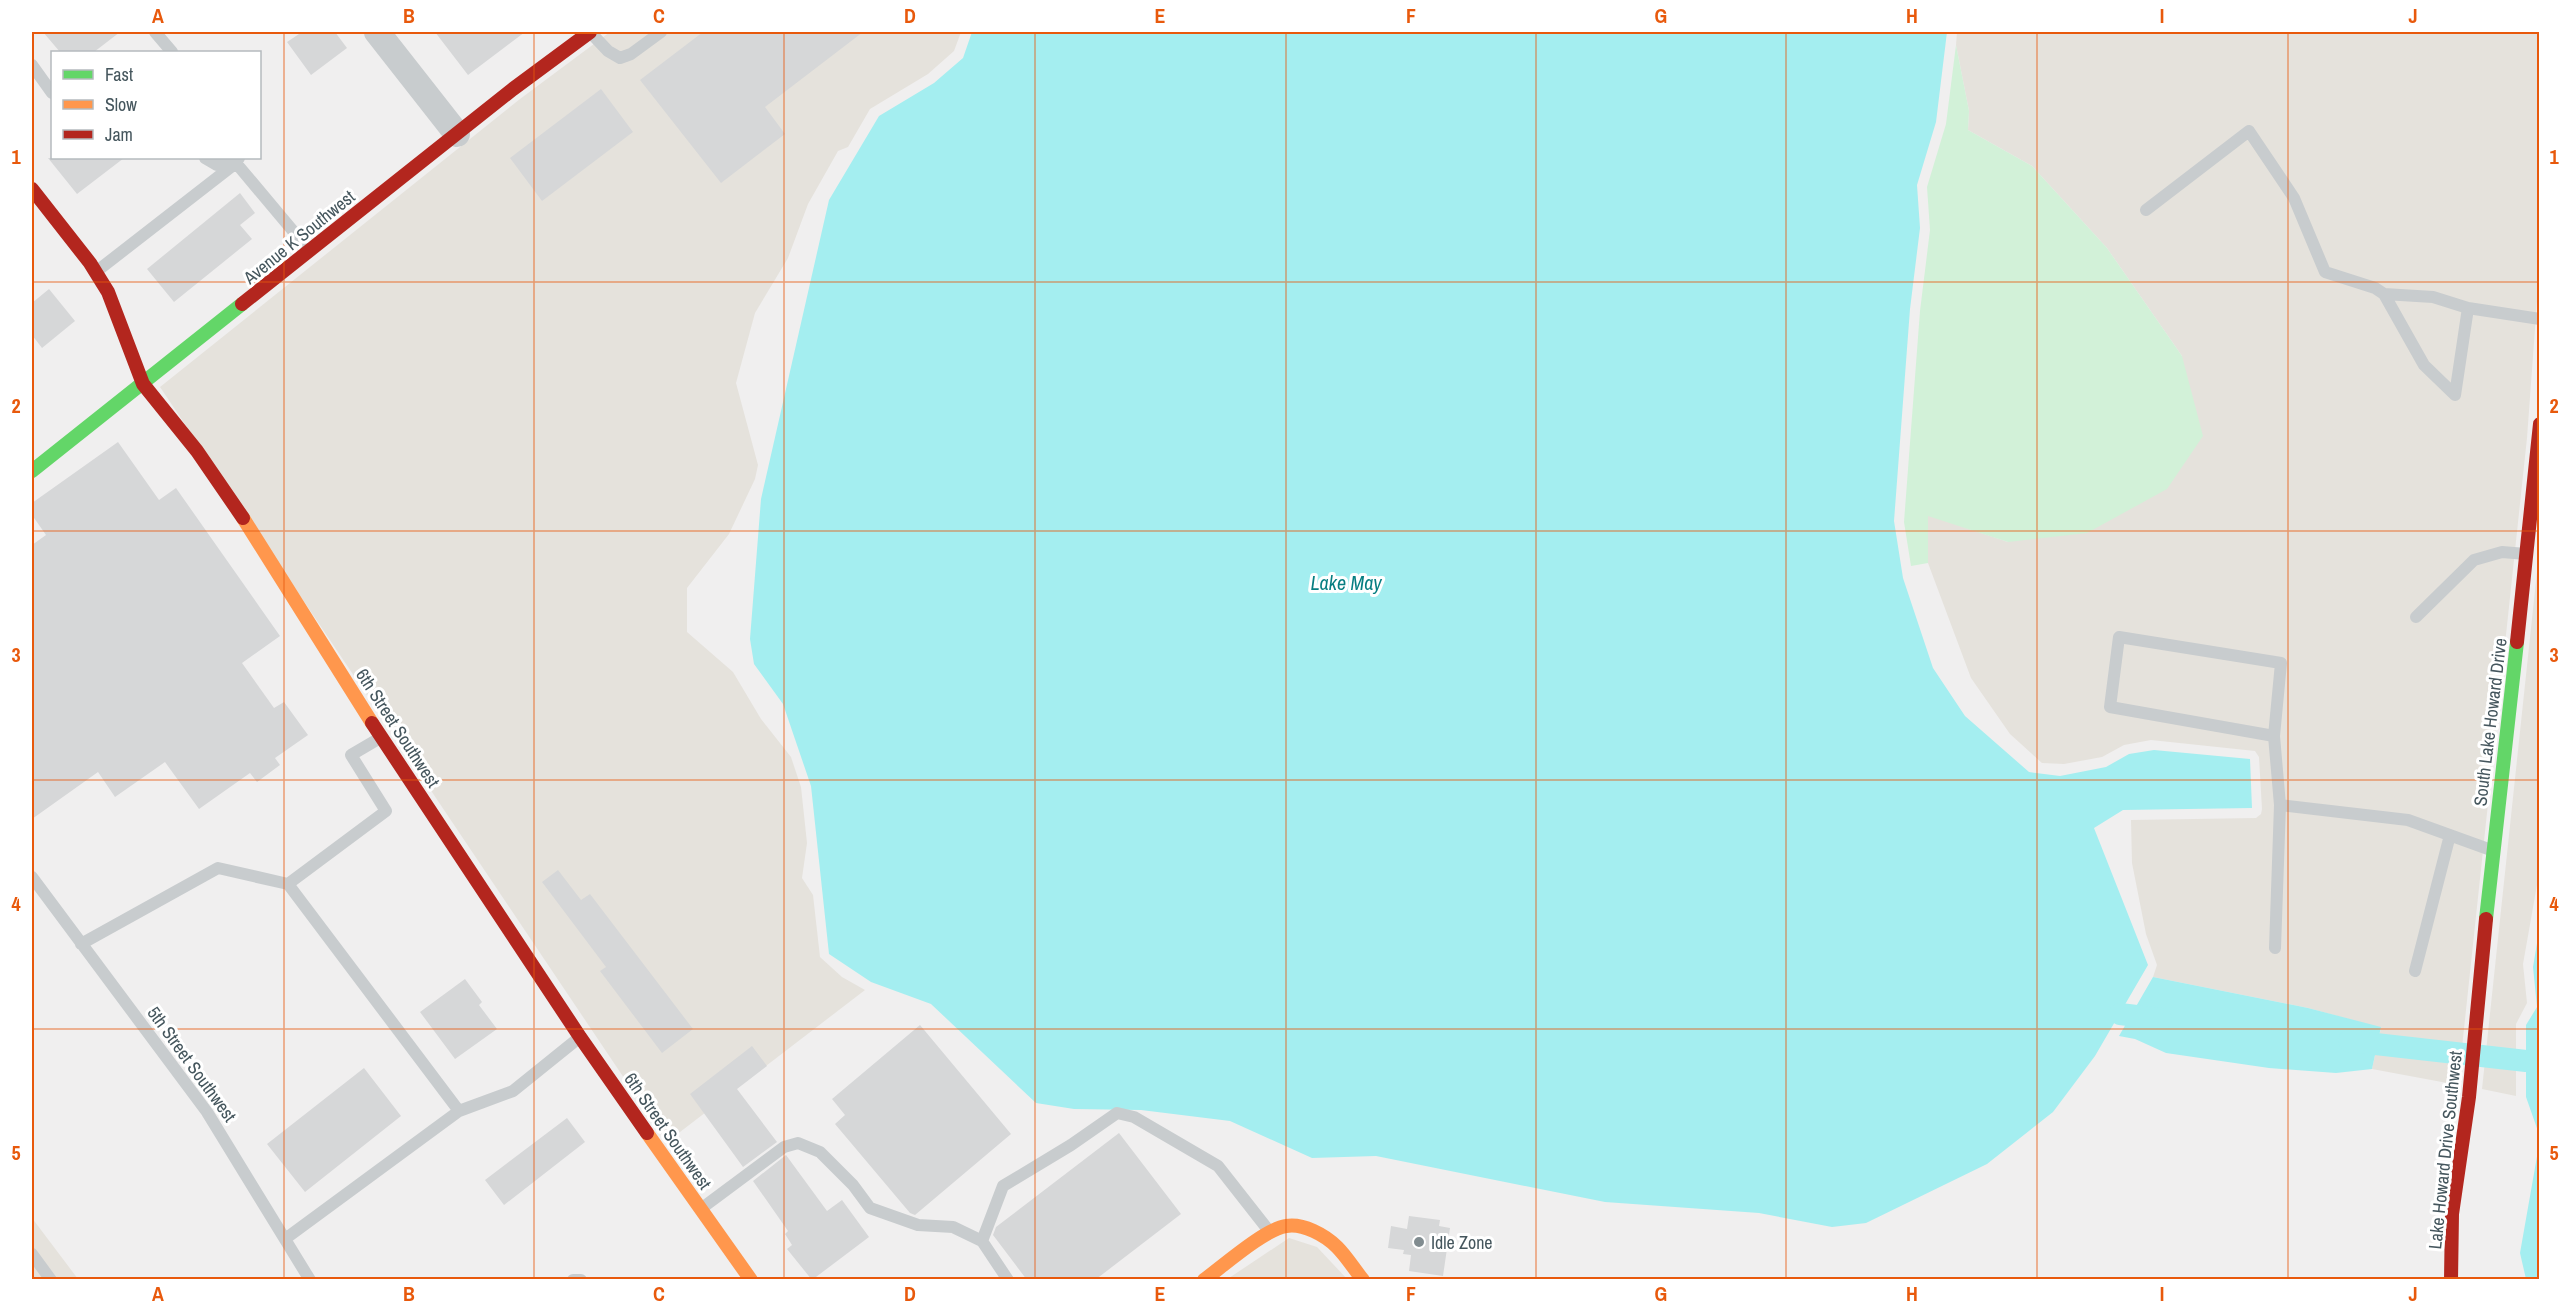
<svg xmlns="http://www.w3.org/2000/svg" width="2571" height="1311" viewBox="0 0 2571 1311" font-family="'Archivo Narrow',sans-serif">
  <rect width="100%" height="100%" fill="#f0efef"/>
  <path fill="#e5e2dc" d="M610 32H961L954 51 928 74 870 109 848 147 838 151 808 204 788 258 755 313 736 383 758 465 755 479 729 534 687 588V632L733 672 761 719 791 757 801 787 807 843 802 878 813 895 820 957 842 977 865 990 667 1142 160 387 520 99Z
    M1957 32H2539V274L2527 438 2458 1085 2372 1069 2381 1028 2308 1008 2153 977 2157 965 2146 934 2132 863 2131 820 2256 818 2261 814 2262 809 2259 757 2255 751 2151 740 2124 745 2102 757 2064 764 2042 763 2010 734 1971 678 1928 563V515L2008 542 2182 356 2107 248 2032 166 1968 130 1969 111 1956 45Z
    M2539 553 2540 868 2523 964 2527 1003 2516 1024V1096L2482 1089Z
    M32 1218 78 1279H32Z
    M1289 1238 1317 1247 1348 1280H1226Z"/>
  <path fill="#d2f1d8" d="M1956 45 1969 111 1968 130 2032 166 2107 248 2182 356 2203 436 2167 489 2087 533 2008 542 1928 516V563L1911 566 1904 522 1920 311 1930 230 1927 187 1946 124Z"/>
  <path fill="#a4eef0" d="M972 32H1947L1936 122 1917 185 1920 228 1910 309 1894 521 1903 578 1933 668 1965 716 2029 772 2060 776 2106 767 2129 754 2154 750 2250 759 2252 808 2123 810 2094 828 2148 965 2095 1056 2053 1112 1987 1164 1866 1223 1832 1227 1759 1213 1605 1202 1376 1156 1312 1158 1230 1121 1141 1110 1074 1109 1036 1103 931 1004 871 982 829 954 811 786 783 704 754 664 750 639 761 499 829 200 879 116 934 83 963 58Z
    M2539 931V1134L2526 1097V1025L2537 1007 2533 967Z
    M2153 977 2308 1008 2381 1027 2372 1069 2336 1073 2269 1068 2166 1053 2135 1039 2119 1036Z
    M2539 1145V1279H2526L2520 1253Z"/>
  <g fill="none" stroke-linecap="round" stroke-linejoin="round">
    <path stroke="#a4eef0" stroke-width="22" d="M2120 1014 2161 1019
      M2349 1041 2526 1061"/>
  </g>
  <path fill="#d6d7d8" d="M43 32H120L94 52H60Z
    M302 32H335L347 48 311 75 287 42Z
    M435 32H525L468 75Z
    M703 32H863L765 107 785 134 721 183 640 80Z
    M601 89 633 132 542 201 510 158Z
    M48 158H124L77 194Z
    M240 193 255 213 240 225 252 239 174 302 147 269Z
    M49 289 75 321 42 348 32 335V303Z
    M118 442 159 500 176 488 280 636 242 663 274 708 284 702 308 735 275 758 280 765 257 782 250 773 199 809 165 762 115 797 98 772 32 819V545L46 535 32 515V503Z
    M558 870 581 900 590 894 693 1029 662 1053 600 971 606 967 542 882Z
    M465 979 482 1002 479 1005 497 1029 455 1059 420 1012Z
    M920 1025 1011 1134 915 1215 910 1213 835 1124 845 1115 832 1099Z
    M752 1046 767 1066 737 1089 777 1142 743 1167 690 1094Z
    M364 1068 401 1116 305 1192 267 1144Z
    M567 1118 585 1142 504 1205 485 1180Z
    M1119 1133 1181 1214 1095 1280H1027L993 1235 996 1227Z
    M786 1155 827 1211 842 1200 869 1237 812 1280 787 1249 792 1245 785 1234 788 1231 753 1181Z
    M1409 1216 1440 1220 1439 1226 1450 1228 1443 1276 1409 1271 1411 1255 1403 1254 1404 1250 1388 1248 1391 1226 1407 1229Z"/>
  <g fill="none" stroke-linecap="round" stroke-linejoin="round">
    <path stroke="#c8ccce" stroke-width="12" d="M155 32 172 52
      M590 32 608 51 620 58 631 54 661 32
      M32 65 52 93
      M205 158 217 165 236 163 309 250
      M2146 210 2249 131 2294 198 2325 272 2375 288 2384 294 2433 297 2468 308 2540 319
      M97 271 236 163 239 158
      M2384 294 2424 365 2455 395 2468 308
      M2416 617 2474 560 2502 552 2526 554
      M2274 736 2281 663 2119 637 2110 707 2274 736 2280 805
      M32 877 207 1112 310 1280
      M288 884 386 811 351 755 380 738
      M81 944 218 868 288 884 459 1111 285 1239
      M2275 948 2280 805 2408 820 2491 850
      M2415 971 2450 835
      M459 1111 513 1091 580 1037
      M702 1208 784 1147 798 1143 820 1152 853 1185 870 1208 918 1225 953 1227 982 1241 1008 1280
      M982 1241 1003 1186 1071 1145 1117 1113 1134 1117 1218 1166 1269 1231
      M32 1254 51 1280
      M573 1280H581"/>
    <path stroke="#c8ccce" stroke-width="26" d="M377 32 457 134"/>
    <path stroke="#63d668" stroke-width="14" d="M32 471 242 304
      M2486 919 2517 642"/>
    <path stroke="#ff974d" stroke-width="14" d="M243 518 372 723
      M647 1133 751 1280
      M1204 1280C1223 1266 1265 1229 1286 1226 1303 1223 1325 1235 1337 1247 1347 1257 1354 1269 1363 1280"/>
    <path stroke="#b3261e" stroke-width="14" d="M32 189 90 263 108 292 143 384 197 451 243 518
      M242 304 513 89 590 32
      M2517 642 2540 424
      M372 723 580 1037 647 1133
      M2451 1280 2452 1214 2469 1097 2486 919"/>
  </g>
  <path fill="none" stroke="#e8590c" stroke-width="1.5" stroke-opacity="0.55" d="M284 32V1280M534 32V1280M784 32V1280M1035 32V1280M1286 32V1280M1536 32V1280M1786 32V1280M2037 32V1280M2288 32V1280M32 282H2540M32 531H2540M32 780H2540M32 1029H2540"/>
  <circle fill="#818c90" stroke="#fff" stroke-width="2" cx="1419" cy="1242" r="6"/>
  <g text-anchor="middle" dominant-baseline="central" stroke-width="6" stroke-linejoin="round" paint-order="stroke">
    <g font-size="18" fill="#45565d" stroke="#fff">
      <text transform="translate(299 237) rotate(-39)">Avenue K Southwest</text>
      <text transform="translate(2490 722) rotate(-83)">South Lake Howard Drive</text>
      <text transform="translate(398 728) rotate(57)">6th Street Southwest</text>
      <text transform="translate(192 1064) rotate(54)">5th Street Southwest</text>
      <text transform="translate(668 1131) rotate(55)">6th Street Southwest</text>
      <text transform="translate(2445 1150) rotate(-84)">Lake Howard Drive Southwest</text>
    </g>
    <g font-size="18" fill="#45565d" stroke="#fff" text-anchor="start">
      <text x="1431" y="1242">Idle Zone</text>
    </g>
    <g font-size="20" font-style="italic" fill="#077e82" stroke="#fff">
      <text x="1346" y="582">Lake May</text>
    </g>
  </g>
  <rect width="2571" height="1311" fill="none" stroke="#ffffff" stroke-width="66"/>
  <rect x="51" y="51" width="210" height="108" fill="#ffffff" stroke="#b5bbbe" stroke-width="1.5"/>
  <rect x="63" y="70" width="30" height="9" fill="#63d668" stroke="#b5bbbe" stroke-width="1.5"/>
  <text x="105" y="81" font-size="18" fill="#45565d">Fast</text>
  <rect x="63" y="100" width="30" height="9" fill="#ff974d" stroke="#b5bbbe" stroke-width="1.5"/>
  <text x="105" y="111" font-size="18" fill="#45565d">Slow</text>
  <rect x="63" y="130" width="30" height="9" fill="#b3261e" stroke="#b5bbbe" stroke-width="1.5"/>
  <text x="105" y="141" font-size="18" fill="#45565d">Jam</text>
  <rect x="33" y="33" width="2505" height="1245" fill="none" stroke="#e8590c" stroke-width="2"/>
  <g font-size="20" text-anchor="middle" font-weight="bold" fill="#e8590c">
    <text x="158" y="23">A</text>
    <text x="409" y="23">B</text>
    <text x="659" y="23">C</text>
    <text x="910" y="23">D</text>
    <text x="1160" y="23">E</text>
    <text x="1411" y="23">F</text>
    <text x="1661" y="23">G</text>
    <text x="1912" y="23">H</text>
    <text x="2162" y="23">I</text>
    <text x="2413" y="23">J</text>
    <text x="16" y="164">1</text>
    <text x="2554" y="164">1</text>
    <text x="16" y="413">2</text>
    <text x="2554" y="413">2</text>
    <text x="16" y="662">3</text>
    <text x="2554" y="662">3</text>
    <text x="16" y="911">4</text>
    <text x="2554" y="911">4</text>
    <text x="16" y="1160">5</text>
    <text x="2554" y="1160">5</text>
    <text x="158" y="1301">A</text>
    <text x="409" y="1301">B</text>
    <text x="659" y="1301">C</text>
    <text x="910" y="1301">D</text>
    <text x="1160" y="1301">E</text>
    <text x="1411" y="1301">F</text>
    <text x="1661" y="1301">G</text>
    <text x="1912" y="1301">H</text>
    <text x="2162" y="1301">I</text>
    <text x="2413" y="1301">J</text>
  </g>
</svg>
